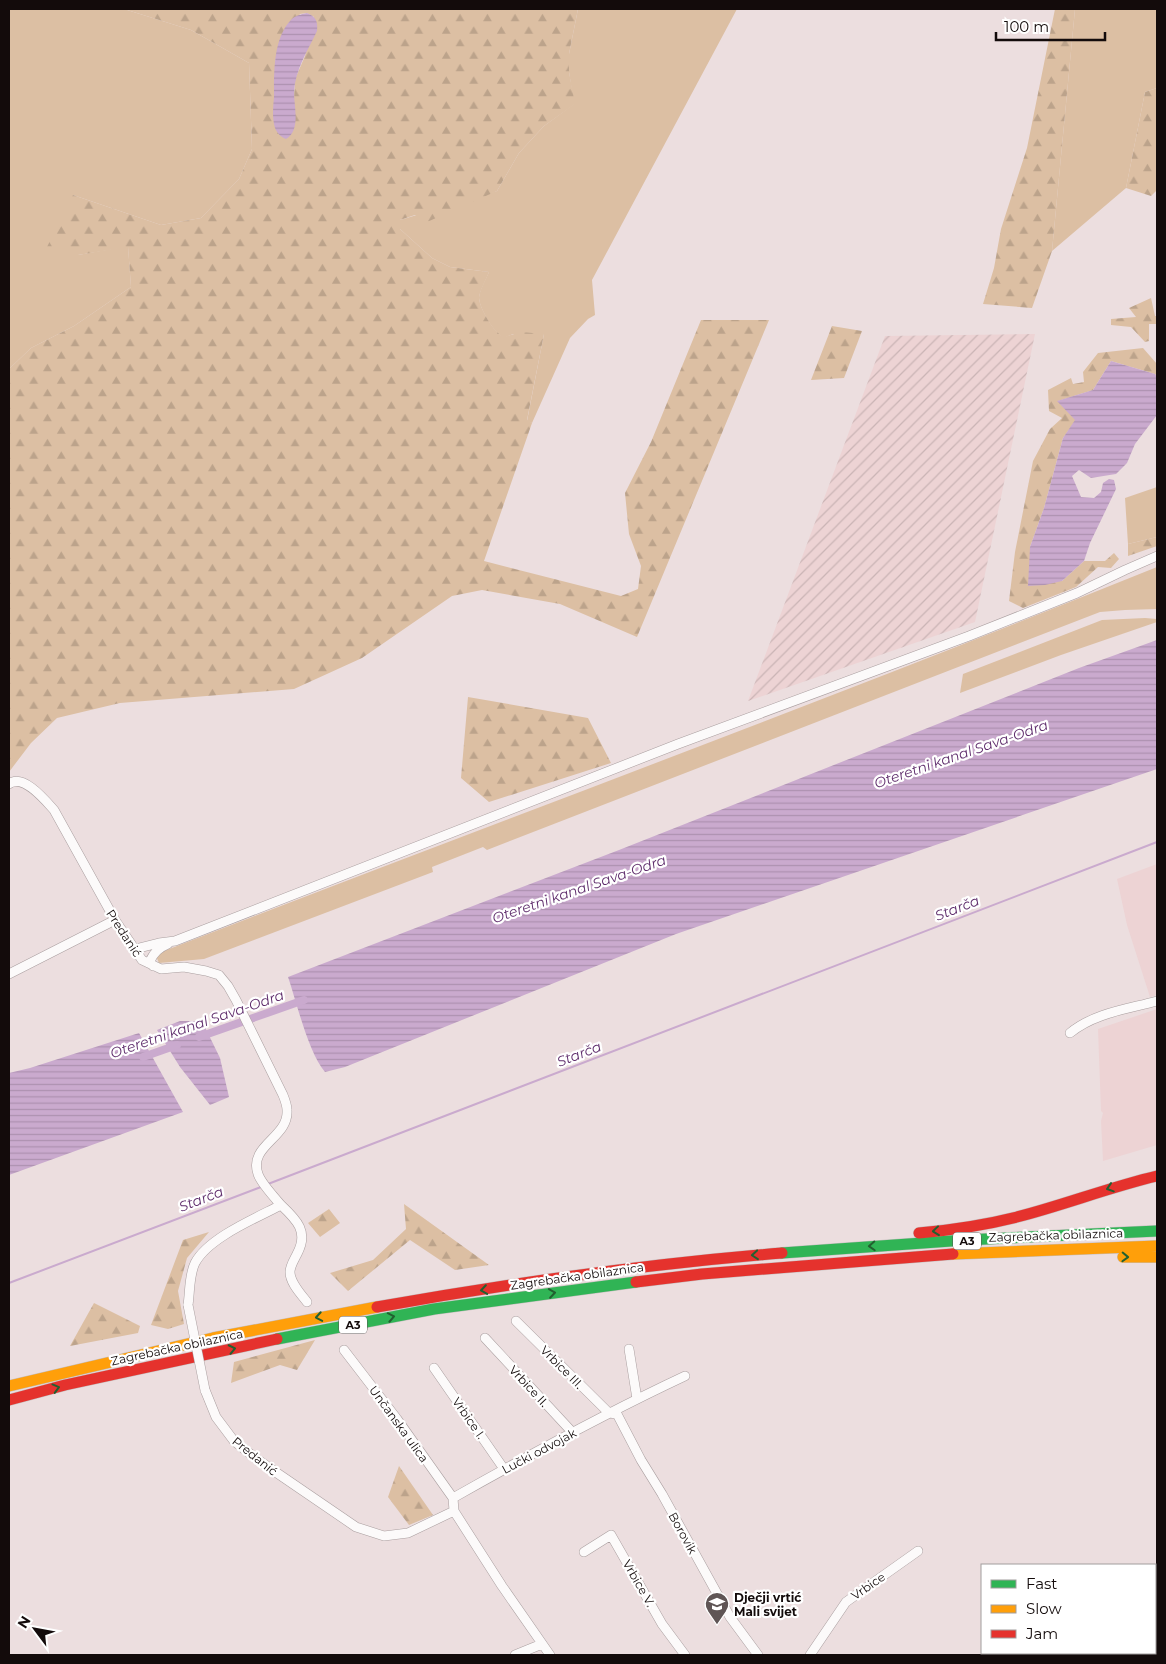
<svg xmlns="http://www.w3.org/2000/svg" width="1166" height="1664" viewBox="0 0 1166 1664" font-family="Montserrat,sans-serif">
  <defs>
    <pattern id="industrial-furrows" width="10" height="10" patternUnits="userSpaceOnUse" patternTransform="scale(1.25)"><rect width="10" height="10" fill="#edd3d4"/><path d="M-1 1l2-2M0 10L10 0M9 11l2-2" fill="none" stroke="#cab4b5"/></pattern>
    <pattern id="forest-firs" width="22" height="20" patternUnits="userSpaceOnUse" patternTransform="scale(1.25)"><rect width="22" height="20" fill="#dcbfa3"/><path d="M5 1l3.5 6h-7zM16 11l3.5 6h-7z" fill="#bca38b"/></pattern>
    <pattern id="water-rules" width="6" height="5" patternUnits="userSpaceOnUse" patternTransform="scale(1.25)"><rect width="6" height="5" fill="#caaace"/><path d="M0 2.5h6" fill="none" stroke="#ad91b0"/></pattern>
  </defs>
  <rect width="100%" height="100%" fill="#ecdedf"/>
  <path fill="#edd3d4" d="M1157 864V995L1150 997 1127 925 1117 879Z
    M1157 1009V1145L1103 1161 1101 1121 1103 1113 1101 1111 1098 1029Z"/>
  <path fill="url(#industrial-furrows)" d="M1035 334 975 622 748 701 885 336Z"/>
  <path fill="#dcbfa3" d="M9 9H124L191 30 249 63 252 149 239 179 201 218 161 225 73 195 78 255 128 246 131 287 74 326 31 348 9 369Z
    M578 9H737L592 280 595 315 588 319 570 338 532 423 527 421 544 334H513L504 338C494 333 480 310 479 298 479 291 486 279 489 272L450 267 432 258 400 229V220L497 191 519 153 544 126 574 104 569 72V54Z
    M1075 9H1157V88L1145 92 1126 188 1052 251Z
    M1157 487V537L1128 544 1125 498Z
    M1157 567V609L1125 610 1100 612 487 850 483 847 432 867 433 872 204 959 159 963 156 956 164 951C495 823 828 700 1157 567Z
    M1145 618 1157 619V622L1061 655 960 693 963 674 1102 620Z"/>
  <path fill="url(#forest-firs)" fill-rule="evenodd" d="M124 9H578L569 54V72L575 104 544 126 519 153 497 191 427 222 415 215 400 220V229L432 258 450 267 489 272C487 278 479 292 479 298 480 309 494 333 504 337L521 332 544 334 527 420 532 423 484 561 621 596 638 589 641 566 629 534 625 493 651 442 701 320H769L637 637 560 604 482 590 452 596 362 658 294 689 120 703 57 718 31 743 9 772V369L31 348 74 326 131 287 128 247 78 255 47 247 73 195 161 225 201 218 239 179 252 149 249 63 191 30ZM307 13 314 17 305 56 295 79 294 98 275 60 300 14Z
    M1055 9H1075L1052 251 1032 308 983 304 994 268 1001 229 1027 148Z
    M1157 88V190L1151 196 1126 188 1145 92Z
    M1151 298 1155 316H1157V324H1149V341L1145 342 1131 327 1111 325V319L1136 317 1129 308Z
    M832 326 862 331 844 378 811 380Z
    M1143 348 1157 364V377L1155 374 1111 361 1093 390 1058 401 1076 420 1063 438 1044 508 1030 547 1062 581 1084 561H1105L1114 553 1119 559 1111 568 1098 567 1076 587 1023 608 1009 601 1015 552 1033 461 1050 429 1062 418 1049 411 1048 390 1071 378 1073 384 1084 382 1083 372 1098 353Z
    M1157 537V546L1128 556V544Z
    M468 697 588 718 611 763 489 802 461 778Z
    M404 1204 489 1265 455 1270 410 1240 348 1291 330 1273 373 1260 406 1229Z
    M329 1209 340 1223 320 1237 308 1223Z
    M209 1232 187 1258 178 1291 184 1324 168 1329 151 1325 183 1240Z
    M94 1303 140 1326 138 1333 70 1346Z
    M315 1340 297 1370 280 1365 231 1383 234 1362Z
    M399 1466 433 1515 409 1525 388 1497Z"/>
  <path fill="url(#water-rules)" d="M307 13C316 17 318 21 317 31 308 50 295 70 294 92 294 106 301 131 286 139 281 137 277 133 275 128 272 118 273 107 274 97 274 73 273 40 290 21 294 16 301 14 307 13Z
    M1111 361 1155 374 1157 377V415L1135 444 1127 463 1116 474 1091 478 1079 470 1072 476 1081 497 1094 498 1101 492 1103 483 1109 479 1114 480 1116 489 1090 543 1084 561 1062 581 1045 585 1028 586 1030 547 1044 508 1063 438 1075 420 1057 401 1093 390Z
    M1157 640V769L676 934 345 1067 325 1072C308 1052 297 1003 288 977L619 850 1079 668Z
    M180 1021H202L220 1058 229 1097 210 1105 180 1067 157 1030Z
    M139 1033 183 1112 9 1175V1073L30 1068Z"/>
  <g fill="none" stroke-linecap="round" stroke-linejoin="round">
    <path stroke="#caaace" stroke-width="2" d="M268 1184 1157 842
      M9 1283 261 1187"/>
    <path stroke="#caaace" stroke-width="8" d="M199 1037 304 1000
      M143 1057 177 1045"/>
    <g stroke="#a99e9f" stroke-width="10">
      <path id="street" d="M9 784C23 773 45 800 54 810L115 920 142 960 161 969 184 967 206 971 219 975 228 986 236 1000 283 1095C285 1100 287 1105 287 1110 289 1138 248 1145 258 1174 261 1183 274 1197 281 1205 256 1218 208 1238 195 1263 189 1275 190 1292 188 1305
        M135 949 159 943 175 941 678 744 969 636 1077 593 1125 570 1157 556
        M153 966 150 961C154 952 159 948 168 944
        M9 974 115 920
        M1070 1033C1094 1013 1128 1009 1157 1001
        M281 1205C297 1220 309 1232 297 1254 294 1260 290 1266 290 1272 290 1283 301 1294 307 1302
        M516 1321 609 1413 617 1414 641 1460 662 1494 730 1617 758 1655
        M485 1338 573 1433
        M629 1349 637 1399
        M344 1350 397 1419 453 1498
        M434 1368 504 1469
        M205 1390 216 1417 234 1441 258 1460 356 1527 384 1536 408 1533 454 1511
        M584 1552 611 1535 662 1624 685 1655
        M515 1655 542 1644
        M550 1655 502 1586 454 1511 453 1498C529 1455 606 1413 685 1376
        M810 1655 846 1602 918 1551"/>
    </g>
    <g stroke="#c4bebe" stroke-width="12">
      <path id="fast" d="M782 1253 965 1240 1157 1231
        M277 1339 434 1309 636 1282"/>
    </g>
    <g stroke="#c4bebe" stroke-width="12">
      <path id="slow" d="M953 1254 1157 1246
        M1123 1257H1157
        M9 1386 213 1338 377 1307"/>
    </g>
    <g stroke="#c4bebe" stroke-width="12">
      <path id="jam" d="M919 1233C952 1230 985 1225 1017 1217 1064 1205 1110 1187 1157 1176
        M636 1282 702 1274 953 1254
        M377 1307C511 1283 647 1264 782 1253
        M9 1400 65 1385 277 1339"/>
    </g>
    <use href="#street" stroke="#fcfafa" stroke-width="9"/>
    <use href="#fast" stroke="#30b455" stroke-width="11"/>
    <use href="#slow" stroke="#ff9f0a" stroke-width="11"/>
    <use href="#jam" stroke="#e5322d" stroke-width="11"/>
    <g stroke="#a99e9f" stroke-width="10" stroke-linecap="butt">
      <path id="street-bridge" d="M188 1305 205 1390"/>
    </g>
    <use href="#street-bridge" stroke="#fcfafa" stroke-width="9"/>
  </g>
  <defs><path id="oneway-chevron" d="M-2-3.5L2.5 0L-2 3.5" fill="none" stroke-width="1.6" stroke-linecap="round" stroke-linejoin="round" transform="scale(1.25)"/></defs>
  <g stroke="#226030">
    <use href="#oneway-chevron" transform="translate(1110 1188) rotate(162)"/>
    <use href="#oneway-chevron" transform="translate(936 1231) rotate(174)"/>
    <use href="#oneway-chevron" transform="translate(872 1246) rotate(177)"/>
    <use href="#oneway-chevron" transform="translate(755 1255) rotate(175)"/>
    <use href="#oneway-chevron" transform="translate(1125 1257) rotate(2)"/>
    <use href="#oneway-chevron" transform="translate(484 1290) rotate(172)"/>
    <use href="#oneway-chevron" transform="translate(552 1293) rotate(-8)"/>
    <use href="#oneway-chevron" transform="translate(319 1317) rotate(170)"/>
    <use href="#oneway-chevron" transform="translate(391 1317) rotate(-11)"/>
    <use href="#oneway-chevron" transform="translate(232 1349) rotate(-12)"/>
    <use href="#oneway-chevron" transform="translate(56 1388) rotate(-15)"/>
  </g>
  <defs>
    <g id="school-pin" transform="scale(1.25)"><path d="M0 17L-7.5 6A9.5 9.5 0 1 1 7.5 6Z" fill="#5f5555" stroke="#fff"/><path d="M0-5L7-2L0 1L-7-2ZM-4 1L0 2.5L4 1V4Q0 6-4 4Z" fill="#fff"/></g>
  </defs>
  <g fill-rule="evenodd">
    <use href="#school-pin" x="717" y="1604"/>
  </g>
  <g text-anchor="middle" dominant-baseline="central" stroke-width="4.5" stroke-linejoin="round" paint-order="stroke">
    <g fill="#fff" stroke="#5a5454" stroke-width="1">
      <rect x="953" y="1232.5" width="28" height="17" rx="4"/>
      <rect x="339" y="1316.5" width="28" height="17" rx="4"/>
    </g>
    <g font-size="11" font-weight="bold" fill="#130b0b">
      <text x="967" y="1241">A3</text>
      <text x="353" y="1325">A3</text>
    </g>
    <g font-size="12" fill="#130b0b" stroke="#fff">
      <text transform="translate(124 933) rotate(57)">Predanić</text>
      <text transform="translate(1056 1235) rotate(-2)">Zagrebačka obilaznica</text>
      <text transform="translate(577 1276) rotate(-8)">Zagrebačka obilaznica</text>
      <text transform="translate(177 1347) rotate(-12)">Zagrebačka obilaznica</text>
      <text transform="translate(562 1367) rotate(45)">Vrbice III.</text>
      <text transform="translate(529 1386) rotate(47)">Vrbice II.</text>
      <text transform="translate(469 1418) rotate(55)">Vrbice I.</text>
      <text transform="translate(399 1424) rotate(54)">Unčanska ulica</text>
      <text transform="translate(539 1451) rotate(-28)">Lučki odvojak</text>
      <text transform="translate(255 1456) rotate(39)">Predanić</text>
      <text transform="translate(683 1533) rotate(61)">Borovik</text>
      <text transform="translate(639 1583) rotate(60)">Vrbice V.</text>
      <text transform="translate(868 1586) rotate(-35)">Vrbice</text>
    </g>
    <g font-size="12" font-weight="bold" fill="#130b0b" stroke="#fff" text-anchor="start">
      <text x="734" y="1597">Dječji vrtić<tspan x="734" dy="14">Mali svijet</tspan></text>
    </g>
    <g font-size="14" font-style="italic" fill="#5f2d6c" stroke="#fff">
      <text transform="translate(961 754) rotate(-19)">Oteretni kanal Sava-Odra</text>
      <text transform="translate(579 889) rotate(-19)">Oteretni kanal Sava-Odra</text>
      <text transform="translate(957 908) rotate(-21)">Starča</text>
      <text transform="translate(197 1024) rotate(-19)">Oteretni kanal Sava-Odra</text>
      <text transform="translate(579 1054) rotate(-21)">Starča</text>
      <text transform="translate(201 1199) rotate(-21)">Starča</text>
    </g>
  </g>
  <rect width="1166" height="1664" fill="none" stroke="#130b0b" stroke-width="20"/>
  <rect x="981" y="1564" width="175" height="90" fill="#ffffff" stroke="#a19d9d"/>
  <rect x="991" y="1580" width="25" height="8" fill="#30b455" stroke="#a19d9d"/>
  <text x="1026" y="1589" font-size="15" fill="#130b0b">Fast</text>
  <rect x="991" y="1605" width="25" height="8" fill="#ff9f0a" stroke="#a19d9d"/>
  <text x="1026" y="1614" font-size="15" fill="#130b0b">Slow</text>
  <rect x="991" y="1630" width="25" height="8" fill="#e5322d" stroke="#a19d9d"/>
  <text x="1026" y="1639" font-size="15" fill="#130b0b">Jam</text>
  <g transform="translate(35 1629) rotate(302)" stroke="#ffffff" stroke-width="4" paint-order="stroke">
  <path d="M0-4L9 19L0 12L-9 19Z" fill="#130b0b"/>
  <text y="-8" font-size="14" font-weight="bold" text-anchor="middle" fill="#130b0b">N</text>
  </g>
  <path d="M996 32v8h109v-8" fill="none" stroke="#130b0b" stroke-width="2.5"/>
  <text x="1004" y="32" font-size="15" fill="#130b0b" stroke="#ffffff" stroke-width="4" paint-order="stroke">100 m</text>
</svg>
